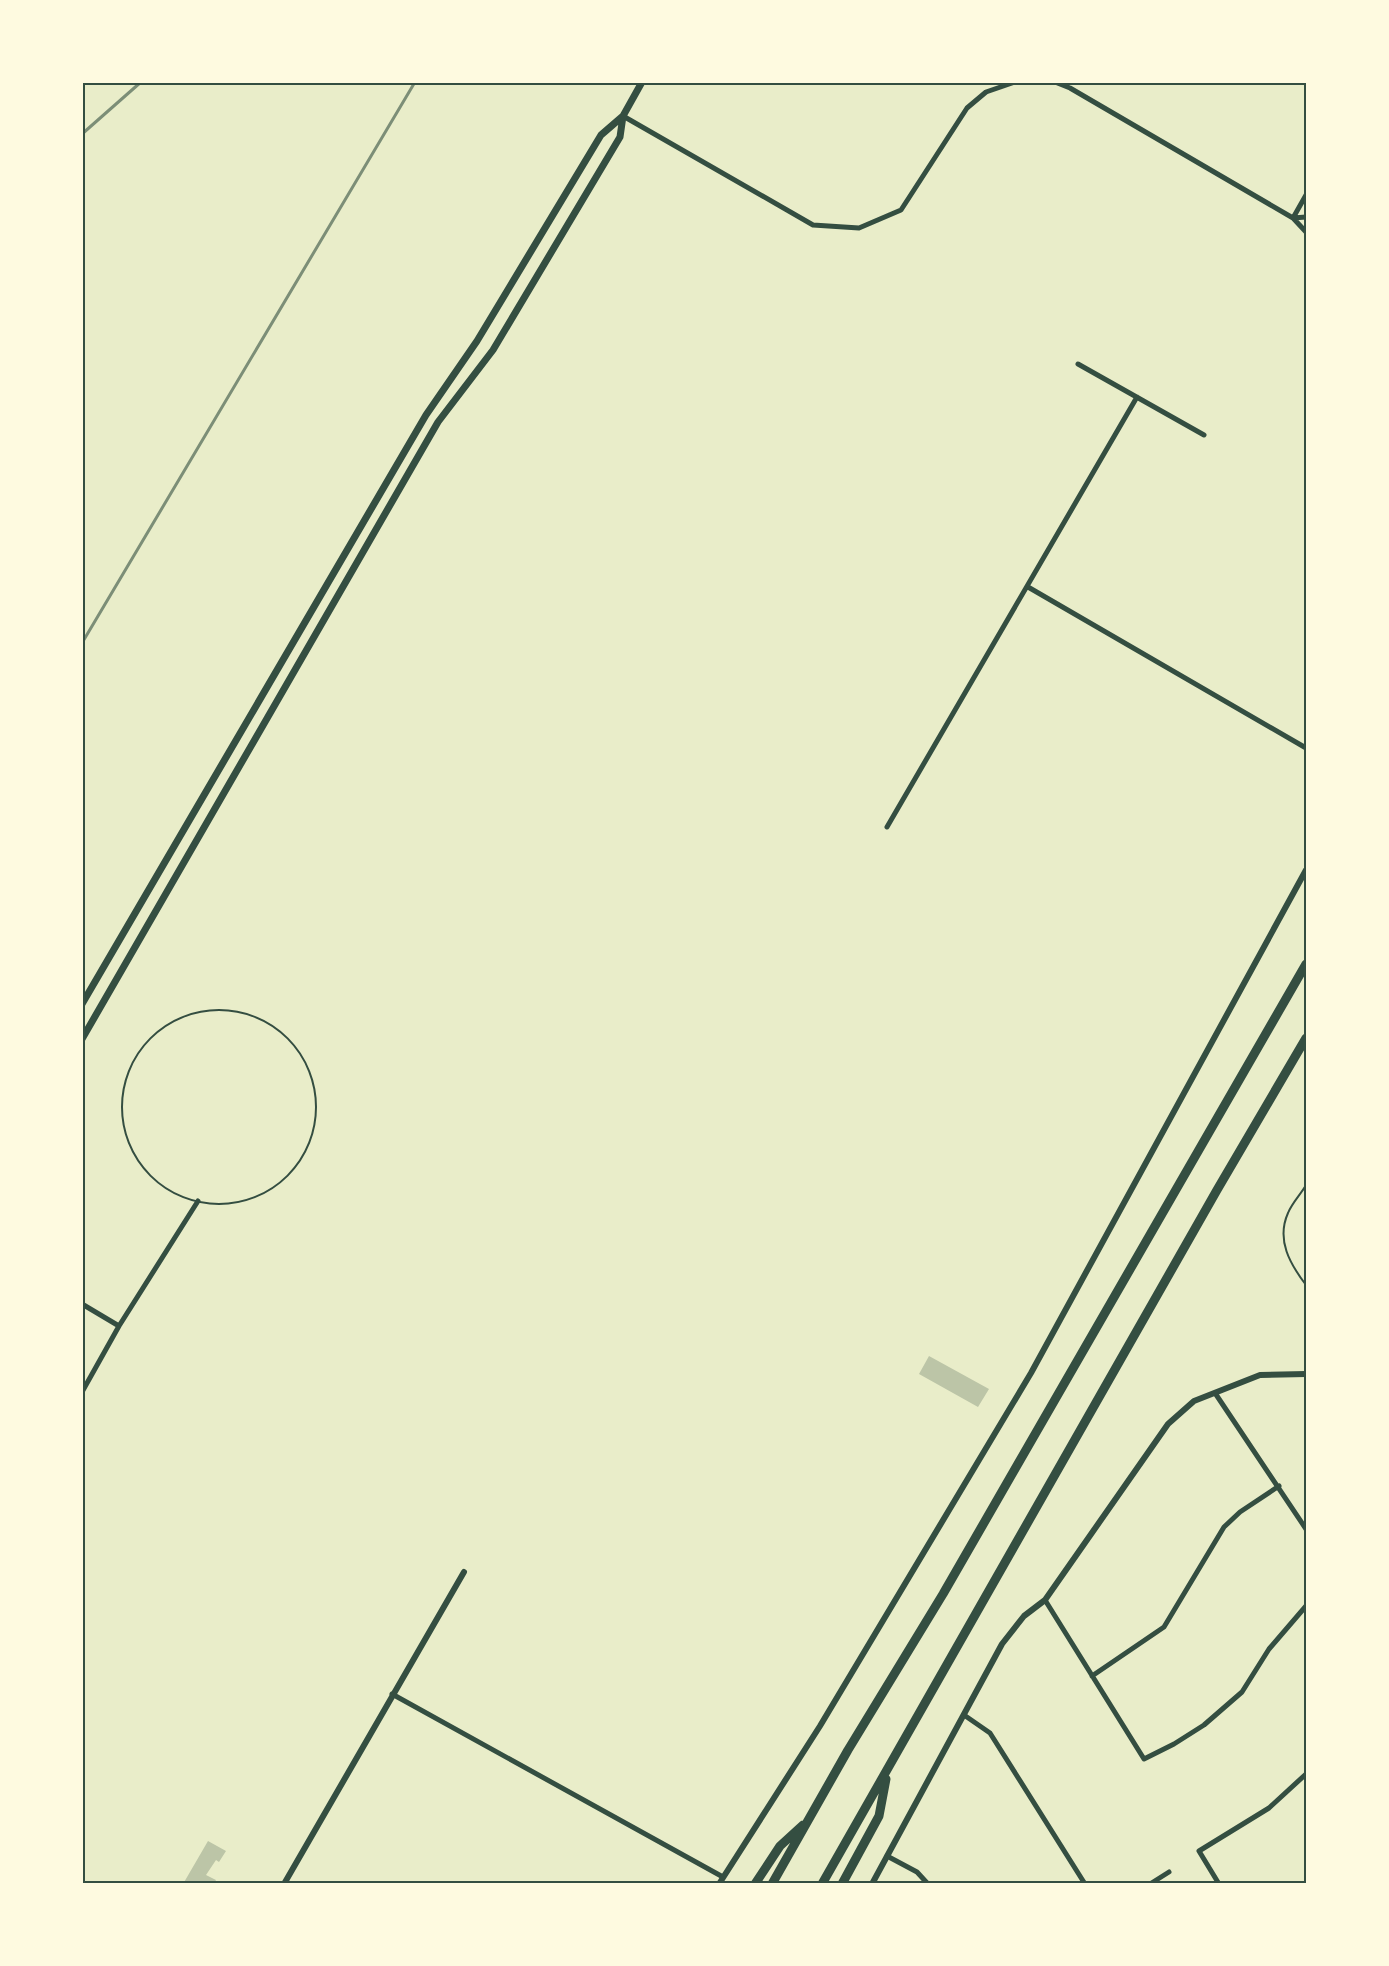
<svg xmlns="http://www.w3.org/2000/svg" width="1389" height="1966" viewBox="0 0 1389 1966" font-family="Karla,sans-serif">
  <rect width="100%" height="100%" fill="#e9edc9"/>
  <path fill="#bcc5a7" d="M929 1356 989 1389 978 1407 919 1374Z
    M208 1841 226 1851 219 1862 216 1860 206 1875 216 1880 214 1884H183Z"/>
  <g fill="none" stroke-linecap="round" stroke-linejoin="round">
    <path stroke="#344e41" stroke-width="2" d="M122 1107a97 97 0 1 1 194 0a97 97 0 1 1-194 0Z
      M1306 1185C1301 1194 1292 1203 1288 1213 1276 1240 1290 1264 1306 1285"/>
    <path stroke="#344e41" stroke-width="5" d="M1055 82 1070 88 1293 218 1306 232
      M623 116 813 225 859 228 901 210 967 108 986 92 1015 82
      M1293 218 1306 195
      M1293 218 1306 217
      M1078 364 1204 435
      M1028 587 1306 748
      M887 827 1137 397
      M82 1304 119 1326
      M82 1392 119 1326 198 1201
      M1215 1393 1306 1529
      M1045 1600 1144 1759 1174 1744 1204 1725 1242 1692 1269 1649 1306 1606
      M1092 1676 1164 1627 1224 1527 1240 1512 1279 1486
      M392 1694 723 1877
      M964 1715 990 1733 1085 1884
      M887 1856 917 1872 928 1884
      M1150 1884 1169 1872
      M1219 1884 1199 1851 1269 1808 1306 1774"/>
    <path stroke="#344e41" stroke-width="6" d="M284 1884 464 1572
      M719 1884 820 1726 1031 1373 1306 870
      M872 1884 1002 1644 1024 1616 1045 1600 1168 1424 1194 1401 1260 1375 1306 1374"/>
    <path stroke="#344e41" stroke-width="7" d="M82 1004 426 415 477 341 601 135 623 116 642 82
      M82 1039 438 422 493 350 620 137 623 116"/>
    <path stroke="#344e41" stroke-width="9" d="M755 1884 780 1846 803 1825
      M772 1884 848 1750 943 1594 1306 964
      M822 1884 1217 1190 1306 1038
      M842 1884 879 1816 886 1779"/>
    <path stroke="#7c8e77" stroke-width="3" d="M82 134 141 82
      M82 643 415 82"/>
  </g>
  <rect width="1389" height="1966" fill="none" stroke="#fefae0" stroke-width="168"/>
  <rect x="84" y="84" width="1221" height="1798" fill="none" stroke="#344e41" stroke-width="2"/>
</svg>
